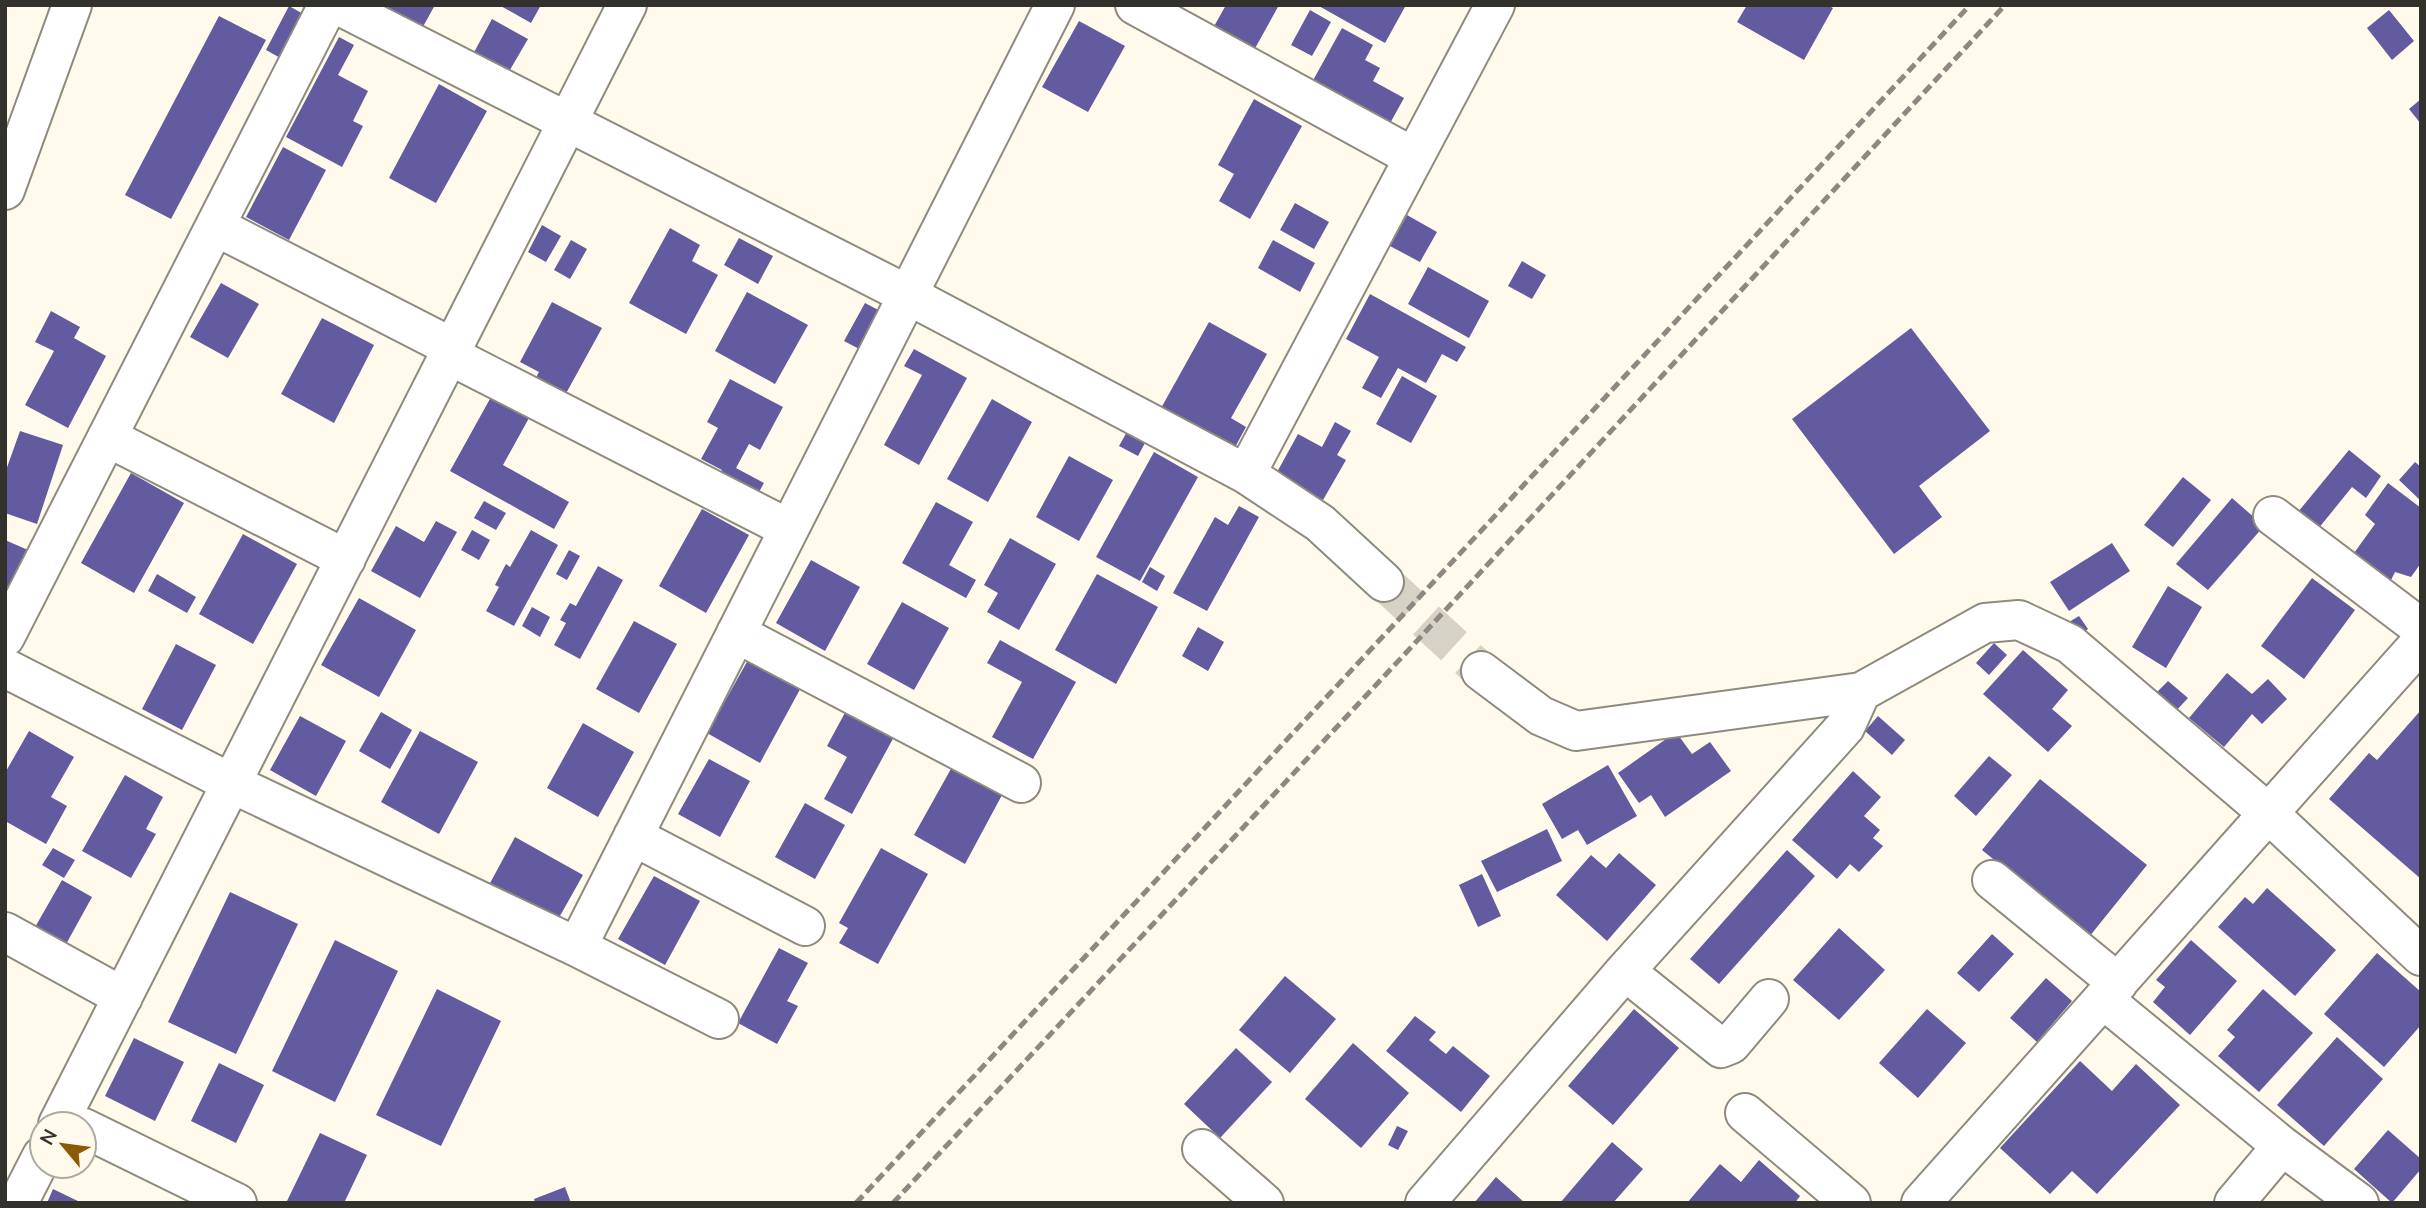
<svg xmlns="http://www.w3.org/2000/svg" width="2426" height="1208" viewBox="0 0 2426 1208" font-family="Mulish,sans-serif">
  <rect width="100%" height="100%" fill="#fffaec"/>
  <path fill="#625ba0" d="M386 5H435L420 32 382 11Z
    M499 5H541L531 23Z
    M1226 5H1279L1253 52 1212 30Z
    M1317 5H1406L1385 43Z
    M1747 5H1827L1833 8 1804 60 1737 22Z
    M289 6 307 16 284 60 266 50Z
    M1310 10 1331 22 1312 56 1291 45Z
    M2389 10 2414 41 2392 60 2367 28Z
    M219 16 266 40 171 219 125 195Z
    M492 19 528 39 507 75 472 56Z
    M1079 21 1125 46 1088 112 1042 87Z
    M1342 28 1373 45 1365 60 1380 68 1373 81 1404 98 1388 127 1311 84Z
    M339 37 354 45 338 75 368 91 353 121 363 126 342 167 286 137Z
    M439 84 487 111 436 203 389 178Z
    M1254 99 1302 126 1250 219 1219 201 1234 174 1218 165Z
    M2421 99V124L2409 109Z
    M283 147 326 170 289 240 246 217Z
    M1295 203 1329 222 1314 249 1280 230Z
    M1407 215 1437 232 1420 262 1390 246Z
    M542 225 561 236 546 262 528 252Z
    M670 228 700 245 692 261 718 275 686 334 629 303Z
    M739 238 773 256 758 284 724 265Z
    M571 240 587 249 570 279 554 270Z
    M1273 240 1315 263 1300 292 1258 268Z
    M1522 261 1546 275 1532 299 1508 286Z
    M1428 267 1489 301 1469 338 1408 304Z
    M221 283 259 304 228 358 190 337Z
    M747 292 808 325 775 384 715 351Z
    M1370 294 1466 347 1457 362 1442 354 1426 383 1398 368 1381 398 1362 388 1379 357 1346 339Z
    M552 302 602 328 564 397 534 381 539 372 520 362Z
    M865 303 884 313 863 351 844 341Z
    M51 311 80 327 74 338 106 356 68 428 25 405 54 351 35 342Z
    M322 318 374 345 334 423 281 394Z
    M1209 322 1267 354 1231 418 1246 427 1233 451 1160 410Z
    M1911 328 1990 431 1919 486 1942 517 1894 554 1792 419Z
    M914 349 967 378 919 465 884 445 922 375 904 366Z
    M1402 376 1437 396 1411 443 1376 424Z
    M730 379 783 407 760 450 749 444 736 468 764 483 755 499 717 478 722 470 701 459 718 428 707 422Z
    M491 397 529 418 503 465 569 502 554 529 450 471Z
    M992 399 1032 422 988 502 947 479Z
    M1335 422 1351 431 1337 455 1346 460 1323 500 1276 474 1298 434 1322 447Z
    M1128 430 1146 441 1138 456 1119 446Z
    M20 431 63 445 37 524 5 513V473Z
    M2349 450 2381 476 2366 498 2352 487 2318 529 2298 512Z
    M1154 452 1198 477 1140 581 1096 557Z
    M1069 456 1113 480 1079 541 1036 517Z
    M2415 462 2421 467V501L2399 480Z
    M131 473 184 503 134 593 81 563Z
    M2183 477 2211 500 2173 547 2144 525Z
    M2388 483 2421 508V563L2411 577 2395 572 2389 584 2349 560 2375 524 2365 515Z
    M2232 498 2264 526 2208 590 2176 564Z
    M484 501 506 513 496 530 474 518Z
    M936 502 973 522 949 565 976 580 966 598 902 563Z
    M1239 506 1259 517 1207 611 1173 593 1215 517 1228 525Z
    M702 509 749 535 706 613 659 586Z
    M436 521 457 532 420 598 371 571 396 526 424 542Z
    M472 530 490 540 479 560 461 550Z
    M531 530 558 545 514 626 486 611 499 587 495 585 506 564 510 567Z
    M243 534 297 564 253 644 199 614Z
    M1010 538 1056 564 1019 630 987 612 998 593 984 585Z
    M5 540 28 550 5 607Z
    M2112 543 2130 571 2069 611 2050 582Z
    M569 550 580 556 567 580 556 574Z
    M811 560 860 587 825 651 776 623Z
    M598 566 623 580 580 659 554 645 566 623 560 620 570 603 576 606Z
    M1150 567 1165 576 1157 591 1142 582Z
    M157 574 196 597 187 613 148 591Z
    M1097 574 1158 607 1116 684 1055 650Z
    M2312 578 2355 610 2304 679 2261 646Z
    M2168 586 2202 607 2166 668 2132 647Z
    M359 598 416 630 379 697 321 665Z
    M902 602 949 628 914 690 867 664Z
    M532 607 550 617 540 637 522 626Z
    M2079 616 2088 629 2079 636 2069 622Z
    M634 621 677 644 639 713 596 689Z
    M1198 627 1224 642 1208 671 1182 656Z
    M1000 640 1076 682 1033 759 992 737 1022 682 987 663Z
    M1994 643 2007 655 1989 675 1976 663Z
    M176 644 216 665 182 730 142 709Z
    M2023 650 2068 690 2052 709 2072 726 2048 752 1983 694Z
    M752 653 804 682 760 763 707 733Z
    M2227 673 2252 694 2268 679 2287 699 2262 724 2252 714 2224 747 2189 718Z
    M2168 681 2188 698 2175 712 2155 694Z
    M847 709 895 735 852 814 824 799 847 757 827 746Z
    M2421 710 2420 797 2421 879 2329 799 2369 753 2377 760Z
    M381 712 412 730 390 769 359 751Z
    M300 716 346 741 316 796 270 770Z
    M1878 716 1905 740 1892 755 1865 731Z
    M583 723 634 752 598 817 547 788Z
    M29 731 74 757 51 797 67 806 46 844 5 821V773Z
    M420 731 478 762 439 834 381 802Z
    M1676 732 1692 754 1710 742 1731 771 1665 817 1651 795 1639 803 1618 773Z
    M1989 756 2012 775 1976 816 1954 796Z
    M709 759 750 781 720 837 678 814Z
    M1608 765 1637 816 1587 845 1578 830 1562 839 1542 804Z
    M952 767 1002 795 965 864 914 835Z
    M1853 771 1881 797 1864 816 1880 830 1873 838 1883 846 1859 872 1850 864 1837 879 1792 840Z
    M125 775 163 797 146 829 156 834 131 878 82 851Z
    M2040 779 2147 865 2089 937 1982 850Z
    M805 803 845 825 815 879 775 857Z
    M1547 829 1562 861 1497 892 1481 861Z
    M515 837 583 875 556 923 489 885Z
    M53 848 75 860 64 878 42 865Z
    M881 848 928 874 878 964 839 943 848 928 839 923Z
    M1787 850 1815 876 1719 984 1690 959Z
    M1619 853 1656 885 1607 941 1556 895 1591 855 1606 868Z
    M1482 874 1501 916 1478 927 1459 885Z
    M654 876 700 901 665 965 618 939Z
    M62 880 92 897 65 946 34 929Z
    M2267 888 2336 950 2295 996 2218 927 2245 897 2253 904Z
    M230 892 298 924 236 1054 168 1022Z
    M1839 928 1885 970 1839 1020 1793 980Z
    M1992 934 2014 954 1979 992 1957 973Z
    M335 940 398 971 335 1102 272 1071Z
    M2191 940 2237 981 2190 1035 2153 1002 2165 987 2156 980Z
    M779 948 808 963 787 1001 798 1006 777 1044 738 1023Z
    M2377 953 2421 992V1025L2384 1067 2324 1014Z
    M1285 976 1336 1019 1290 1073 1239 1030Z
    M2046 978 2072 1001 2037 1042 2010 1018Z
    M437 989 501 1021 441 1146 376 1115Z
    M2263 989 2313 1033 2259 1092 2218 1056 2235 1037 2227 1030Z
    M1634 1009 1679 1048 1613 1125 1568 1086Z
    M1927 1009 1966 1043 1918 1098 1879 1063Z
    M1415 1016 1436 1032 1429 1040 1446 1054 1453 1046 1490 1076 1461 1112 1386 1051Z
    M2337 1037 2383 1079 2324 1146 2277 1105Z
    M134 1038 184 1062 155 1121 105 1096Z
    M1353 1043 1409 1093 1361 1148 1305 1099Z
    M1236 1048 1272 1082 1220 1138 1184 1104Z
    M2080 1061 2112 1091 2136 1064 2180 1105 2097 1194 2072 1171 2050 1194 2000 1148Z
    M219 1063 264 1085 236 1143 191 1121Z
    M1397 1126 1408 1131 1398 1150 1388 1145Z
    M2388 1130 2421 1159V1169L2392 1203 2354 1169Z
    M320 1133 367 1155 344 1203H291L287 1201Z
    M1612 1142 1643 1169 1613 1203H1560Z
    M1759 1160 1800 1196 1795 1203H1687L1720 1164 1741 1182Z
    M1496 1177 1525 1203H1474Z
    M565 1187 571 1203H535L534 1199Z
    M53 1189 82 1203H47Z"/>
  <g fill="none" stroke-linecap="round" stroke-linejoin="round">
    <path stroke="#d6d2c6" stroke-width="38" stroke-dasharray="38 19" stroke-linecap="butt" d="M1384 582 1481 671"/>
    <g stroke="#8f8a7e" stroke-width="42">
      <path id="minor" d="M338 5 908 295 1246 474 1320 523 1384 582
        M1135 5 1413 157
        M5 190 72 5
        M215 226 453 348
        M449 355 789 529
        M107 437 346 559
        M1246 474 1495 5
        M2273 516 2421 628
        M736 633 1021 783
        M5 637 328 5
        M5 668 231 783 577 947 719 1019
        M1481 671 1541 716 1576 731 1861 692 1985 623 2019 620 2070 644 2268 813 2421 956
        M633 836 805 926
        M1992 880 2118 983
        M5 932 123 997
        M577 947 1055 5
        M1625 971 1721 1048 1731 1044 1769 999
        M2103 999 2282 1146 2359 1203
        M1745 1113 1851 1203
        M58 1124 627 5
        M84 1128 237 1203
        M1202 1149 1264 1203
        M18 1203 42 1156
        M1425 1203 1625 971 1845 727 1861 692
        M1921 1203 2421 642
        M2234 1203 2282 1146"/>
    </g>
    <use href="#minor" stroke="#fff" stroke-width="38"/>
    <path stroke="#8c8980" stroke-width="5" stroke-dasharray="10 5" stroke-linecap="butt" d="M856 1203 1970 5
      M893 1203 1403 656 2005 5"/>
  </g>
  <rect width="2426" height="1208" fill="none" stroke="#33312c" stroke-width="14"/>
  <g transform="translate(63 1145) rotate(299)"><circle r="33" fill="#fffaec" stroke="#adaa9f" stroke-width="2"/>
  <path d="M0-5L12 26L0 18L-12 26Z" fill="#8c5a05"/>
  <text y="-10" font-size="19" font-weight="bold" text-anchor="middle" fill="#33312c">N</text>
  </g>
</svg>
